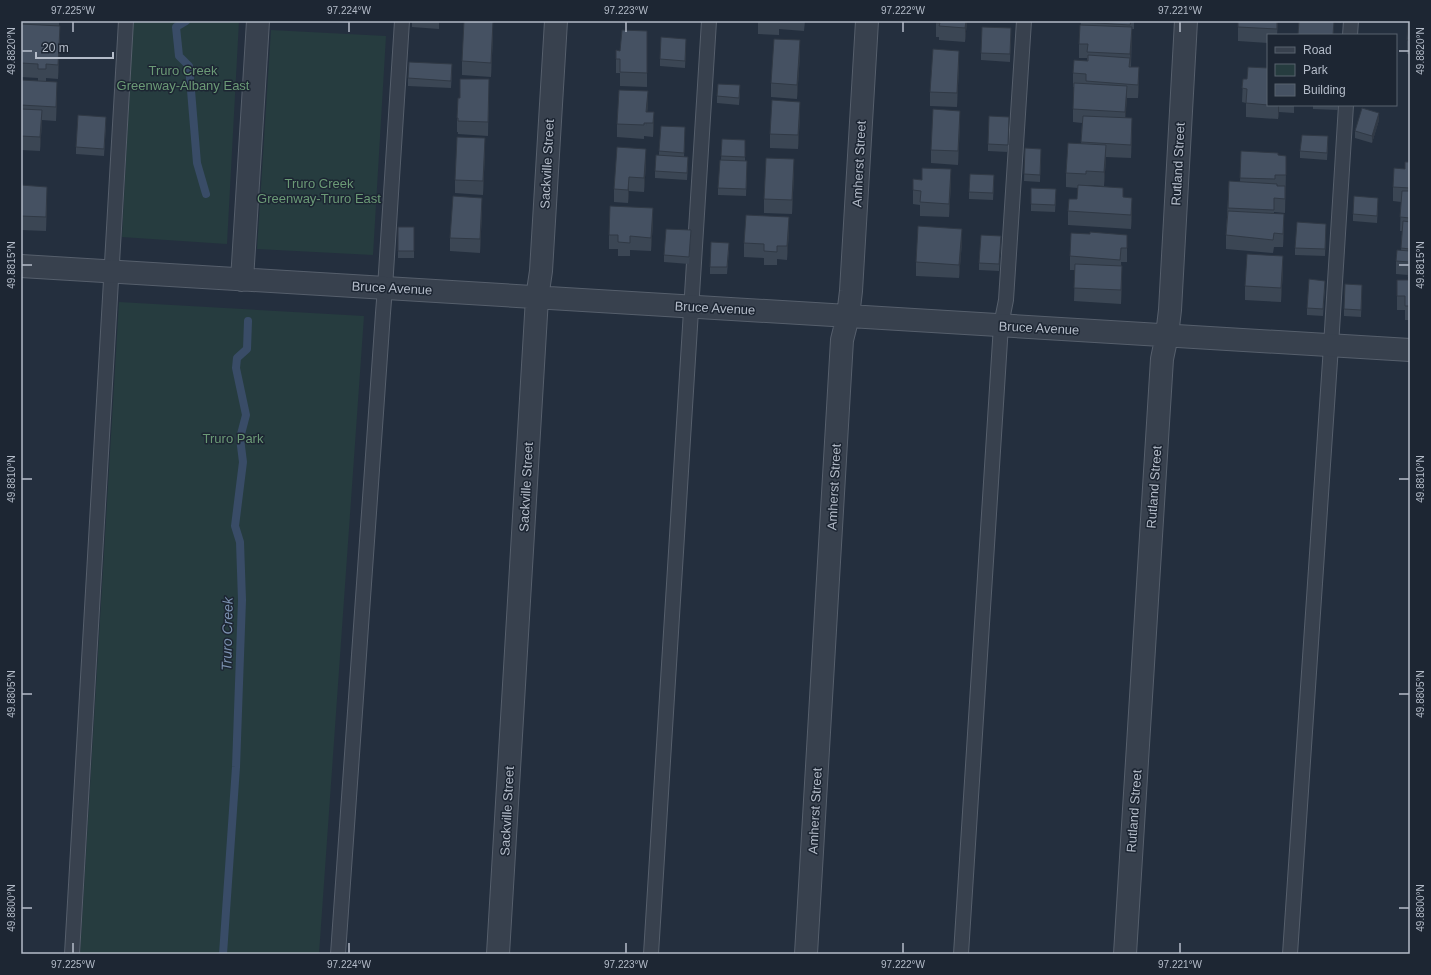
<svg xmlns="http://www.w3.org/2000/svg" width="1431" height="975" viewBox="0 0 1431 975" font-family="Arial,sans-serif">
  <rect width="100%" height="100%" fill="#242f3e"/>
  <path fill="#263c3f" d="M133 21H239L227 244 122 237Z
    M271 30 386 36 373 255 257 249Z
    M119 302 364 316 319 954H80Z"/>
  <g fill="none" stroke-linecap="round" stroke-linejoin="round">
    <path stroke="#394c67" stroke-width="8" d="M186 21 176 27 179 56 189 66 197 163 206 194
      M223 954 236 767 242 600 240 542 235 526 243 462 240 438 246 415 236 368 237 358 247 349 248 321"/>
    <g stroke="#565f6c" stroke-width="16">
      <path id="lane" d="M1350 35 1351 21
        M72 954 126 21
        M338 954 383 313 385 288 402 21
        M651 954 709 21
        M961 954 1001 325 1006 300 1024 21
        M1290 954 1331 346 1346 105"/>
    </g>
    <g stroke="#565f6c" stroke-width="24">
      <path id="street" d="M21 266 1410 350
        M242 280 258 21
        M498 954 537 298 541 271 556 21
        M806 954 842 340 848 316 851 291 867 21
        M1125 954 1162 359 1167 335 1170 310 1186 21"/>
    </g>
    <use href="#lane" stroke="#38414e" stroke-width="14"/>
    <use href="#street" stroke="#38414e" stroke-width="22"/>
  </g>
  <path fill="#3b4654" d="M21 21H59V26L60 40 58 79 46 78V82L57 96 56 121 42 120 40 151 21 150V80L38 81V78L21 77Z
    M322 21H350V23Z
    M412 21H439V29L412 27Z
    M758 21H805L804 31 779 29V35L758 34Z
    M936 21H967L965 42 939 40V37H936Z
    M1081 21H1134V29H1132L1131 67 1139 81 1138 98H1127L1125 118 1132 132 1131 158 1106 157 1104 186 1086 185 1123 197 1132 212 1131 229 1068 225V211L1077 199 1078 188 1066 187V173L1081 144 1082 123 1073 122V109L1074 87H1073V73L1087 61V58H1079V44Z
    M1278 21 1277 35H1268V43L1238 41V27Z
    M1299 21H1341V23L1334 22 1333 35H1298Z
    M1410 21V54H1407V40Z
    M1011 28 1010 62 981 60V53Z
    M647 31V87L620 86V73H616V50L620 51Z
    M493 35 491 77 462 75V61Z
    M686 46 685 68 660 66V59Z
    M800 54 797 99 771 97V83Z
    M959 65 957 107 930 106V92Z
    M452 71 451 88 408 86V78Z
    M489 79 488 136 458 134V132H457V118L460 98Z
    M1243 79 1268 105H1294V113L1279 112 1278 119 1246 117V103L1242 102Z
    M740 92 739 105 717 103V96Z
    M648 105 647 112H654L653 137 644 136V139L617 137V124Z
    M1313 105H1338V110L1313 109Z
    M800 116 798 149 770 148V134Z
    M1379 120 1372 143 1355 138V131Z
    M106 124 104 156 76 154V147Z
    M960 124 958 165 931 163V150Z
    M1009 124 1008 152 988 151V144Z
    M685 134 684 157 688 164 687 180 655 178V171L659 155V151Z
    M722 139 745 140V161L747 168 746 196 718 195V188L721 160Z
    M1328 143 1327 160 1300 158V151Z
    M1025 148 1041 149 1040 182 1024 181Z
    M1241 151 1278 155 1286 170 1285 213 1274 212V213L1284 227 1283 247H1274L1273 253 1226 249V235L1229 181 1240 182Z
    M485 152 483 195 455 193V180Z
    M1410 162V320H1405V310H1397V296L1408 280V275L1396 274V261L1401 251 1402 231H1400L1401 202 1393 201V187Z
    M646 163 644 192 629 191 628 203 614 202V189Z
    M794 173 792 214 764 213V199Z
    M913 179 951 183 949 217 920 216V205L913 204Z
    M994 182 993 200 969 199V192Z
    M21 185 47 200 46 231 21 230Z
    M1056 196 1055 212 1031 211V204Z
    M1378 205 1377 223 1353 221V214Z
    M482 211 480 253 450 251V238Z
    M653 222 651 251 630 250V256H618V249H609V235Z
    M398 227H414V258H398Z
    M789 231 787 260 777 259V265H764V258L744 257V243Z
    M1326 231 1325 256 1295 255V248Z
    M1071 233 1127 248V262H1121L1122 280 1121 304 1074 301 1075 270H1070V256Z
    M691 237 689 264 664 262V255Z
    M962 242 959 278 916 276V262Z
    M1001 243 999 271 979 270V263Z
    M729 250 727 274H710V267Z
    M1283 270 1281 302 1245 300V286Z
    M1325 288 1323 316 1307 315V308Z
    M1362 292 1361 317 1344 316V309Z"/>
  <path fill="#303945" d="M493 21V35L491 77V63Z
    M966 21H967L965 42V28Z
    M1277 21H1278L1277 35Z
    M60 26V40L58 79V65Z
    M1132 27V41L1130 68V54Z
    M686 39V46L685 68V61Z
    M800 40V54L797 99V85Z
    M959 51V65L957 107V93Z
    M1139 67V81L1138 98V85Z
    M57 82V96L56 121V107Z
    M1127 86V100L1125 126V112Z
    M648 91V105L646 126V112Z
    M800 102V116L798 149V135Z
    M1278 105H1279V112L1278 119Z
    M42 110V124L40 151V137Z
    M960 111V124L958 165V151Z
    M654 112V126L653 137V123Z
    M1379 113V120L1372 143V136Z
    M1132 118V132L1131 158V145Z
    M485 138V152L483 195V181Z
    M1106 145V159L1104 186V172Z
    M646 149V163L644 192V178Z
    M794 159V173L792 214V200Z
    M951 169V183L949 217V204Z
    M629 177V191L628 203V190Z
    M47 187V200L46 231V217Z
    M482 198V211L480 253V239Z
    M1132 198V212L1131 229V215Z
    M653 208V222L651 251V238Z
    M1284 214V227L1283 247V234Z
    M789 217V231L787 260V246Z
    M962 229V242L959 278V265Z
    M1001 236V243L999 271V264Z
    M1283 256V270L1281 302V288Z
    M1122 266V280L1121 304V290Z"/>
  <path fill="#455162" stroke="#303945" d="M464 21H493L491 63 462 61Z
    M936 21H966L965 28 939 26 940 23H936Z
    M1081 21H1131L1130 25 1081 22Z
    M1238 21H1277V29L1238 27Z
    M1299 21H1334L1333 35H1298Z
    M1408 21H1410V40H1407Z
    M21 24 60 26 58 65 46 64V69H38V64L21 63Z
    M1080 25 1132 27 1130 54 1087 52 1088 44H1079Z
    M982 27 1011 28 1010 54 981 53Z
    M622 30 647 31V73L620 72V59H616V50L620 51Z
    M661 37 686 39 685 61 660 59Z
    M774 39 800 40 797 85 771 83Z
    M933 49 959 51 957 93 930 92Z
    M1088 55 1130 58 1129 67H1139L1138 85 1086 81V74L1073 73 1074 60 1088 61Z
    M409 62 452 64 451 81 408 78Z
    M1248 67 1268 68V105L1246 103 1247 89 1242 88 1243 79H1247Z
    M460 79H489L488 122 458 121V118H457L458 98H460Z
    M21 80 57 82 56 107 21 105Z
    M1074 83 1127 86 1125 112 1073 109Z
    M718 84 740 85 739 98 717 96Z
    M619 90 648 91 646 112H654L653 123H644V125L617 124Z
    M772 100 800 102 798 135 770 134Z
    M1362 108 1379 113 1372 136 1355 131Z
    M21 109 42 110 40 137 21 136Z
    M933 109 960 111 958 151 931 150Z
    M78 115 106 117 104 149 76 147Z
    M989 116 1009 117 1008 145 988 144Z
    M1083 116 1132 118 1131 145 1081 142Z
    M661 126 685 127 684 153 659 151Z
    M1302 135 1328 136 1327 153 1300 151Z
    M457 137 485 138 483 181 455 180Z
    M722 139 745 140V157L721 156Z
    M1068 143 1106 145 1104 172 1086 171V174L1066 173Z
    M617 147 646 149 644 178 629 177 628 190 614 189Z
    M1025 148 1041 149 1040 175 1024 174Z
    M1241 151 1278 153V155L1286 156V175H1275V179L1240 178Z
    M656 155 688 157 687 173 655 171Z
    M766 158 794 159 792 200 764 199Z
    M720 160 747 161 746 189 718 188Z
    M1405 162H1410V188L1393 187 1394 168 1405 169Z
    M922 168 951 169 949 204 920 202 921 191 913 190V179L922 180Z
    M970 174 994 175 993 193 969 192Z
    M1229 181 1277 184V186H1285V199L1274 198V210L1228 208Z
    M21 185 47 187 46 217 21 216Z
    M1078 185 1123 188V197L1132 198 1131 215 1068 211 1069 199H1077Z
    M1031 188 1056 189 1055 205 1031 204Z
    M1402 191H1410V218L1400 217Z
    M453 196 482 198 480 239 450 238Z
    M1354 196 1378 198 1377 216 1353 214Z
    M610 206 653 208 651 238 630 236V243L618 242V235H609Z
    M1228 211 1284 214 1283 234 1274 233 1273 240 1226 235Z
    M746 215 789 217 787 246H777V252L764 251V244L744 243Z
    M1403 221 1410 222V249L1401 248Z
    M1297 222 1326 224 1325 249 1295 248Z
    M918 226 962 229 959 265 916 262Z
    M398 227H414V251H398Z
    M666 229 691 230 689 257 664 255Z
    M1090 232 1127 235V248H1121L1120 260 1070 256 1071 233 1090 234Z
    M981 235 1001 236 999 264 979 263Z
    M711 242 729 243 727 267H710Z
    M1397 250 1410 251V277H1408L1409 262 1396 261Z
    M1247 254 1283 256 1281 288 1245 286Z
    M1075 264 1122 266 1121 290 1074 288Z
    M1309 279 1325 281 1323 309 1307 308Z
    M1397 280H1410V306H1405V296H1397Z
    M1345 284 1362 285 1361 310 1344 309Z"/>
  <path fill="none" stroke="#b4bcc9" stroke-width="1.5" d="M73 22V32M349 22V32M626 22V32M903 22V32M1180 22V32M22 51H32M1399 51H1409M22 265H32M1399 265H1409M22 479H32M1399 479H1409M22 694H32M1399 694H1409M22 908H32M1399 908H1409M73 943V953M349 943V953M626 943V953M903 943V953M1180 943V953"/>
  <g text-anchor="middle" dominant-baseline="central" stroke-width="3" stroke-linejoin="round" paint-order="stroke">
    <g font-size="13" fill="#6b9a76" stroke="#1d2633">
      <text x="183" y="70">Truro Creek<tspan x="183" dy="15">Greenway-Albany East</tspan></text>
      <text x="319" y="183">Truro Creek<tspan x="319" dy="15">Greenway-Truro East</tspan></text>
      <text x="233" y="438">Truro Park</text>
    </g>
    <g font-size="13" fill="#b4bcc9" stroke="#1d2633">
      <text transform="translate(547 164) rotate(-87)">Sackville Street</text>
      <text transform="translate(859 164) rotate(-87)">Amherst Street</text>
      <text transform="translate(1178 164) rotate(-87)">Rutland Street</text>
      <text transform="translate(392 288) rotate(3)">Bruce Avenue</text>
      <text transform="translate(715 308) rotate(3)">Bruce Avenue</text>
      <text transform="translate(1039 328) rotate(3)">Bruce Avenue</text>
      <text transform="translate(526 487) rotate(-87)">Sackville Street</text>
      <text transform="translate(834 487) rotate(-87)">Amherst Street</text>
      <text transform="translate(1154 487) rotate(-86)">Rutland Street</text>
      <text transform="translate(507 811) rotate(-87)">Sackville Street</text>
      <text transform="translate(815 811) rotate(-87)">Amherst Street</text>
      <text transform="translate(1134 811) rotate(-86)">Rutland Street</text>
    </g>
    <g font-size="14" font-style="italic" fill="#7c92b1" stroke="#1d2633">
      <text transform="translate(227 634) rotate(-89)">Truro Creek</text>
    </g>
  </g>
  <rect width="1431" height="975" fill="none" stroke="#1d2633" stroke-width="44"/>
  <rect x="1267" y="34" width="130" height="72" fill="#1d2633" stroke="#59626f"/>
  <rect x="1275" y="47" width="20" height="6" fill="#38414e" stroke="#59626f"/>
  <text x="1303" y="54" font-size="12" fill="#b4bcc9">Road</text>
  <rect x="1275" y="64" width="20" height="12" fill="#263c3f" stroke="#59626f"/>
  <text x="1303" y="74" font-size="12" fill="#b4bcc9">Park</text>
  <rect x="1275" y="84" width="20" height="12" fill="#455162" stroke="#59626f"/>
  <text x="1303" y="94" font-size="12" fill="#b4bcc9">Building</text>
  <path d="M36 52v6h77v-6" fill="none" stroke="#b4bcc9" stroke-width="2"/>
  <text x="42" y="52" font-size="12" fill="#b4bcc9" stroke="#1d2633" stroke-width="3" paint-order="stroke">20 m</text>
  <rect x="22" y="22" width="1387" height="931" fill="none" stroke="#b4bcc9" stroke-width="1.5"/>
  <g font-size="10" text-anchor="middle" fill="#b4bcc9">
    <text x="73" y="14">97.225°W</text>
    <text x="349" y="14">97.224°W</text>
    <text x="626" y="14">97.223°W</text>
    <text x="903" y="14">97.222°W</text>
    <text x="1180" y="14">97.221°W</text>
    <text transform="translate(11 51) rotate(-90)" y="4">49.8820°N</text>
    <text transform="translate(1420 51) rotate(-90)" y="4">49.8820°N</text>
    <text transform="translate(11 265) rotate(-90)" y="4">49.8815°N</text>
    <text transform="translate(1420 265) rotate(-90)" y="4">49.8815°N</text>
    <text transform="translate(11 479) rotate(-90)" y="4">49.8810°N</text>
    <text transform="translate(1420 479) rotate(-90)" y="4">49.8810°N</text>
    <text transform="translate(11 694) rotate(-90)" y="4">49.8805°N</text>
    <text transform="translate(1420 694) rotate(-90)" y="4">49.8805°N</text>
    <text transform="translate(11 908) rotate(-90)" y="4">49.8800°N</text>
    <text transform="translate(1420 908) rotate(-90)" y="4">49.8800°N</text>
    <text x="73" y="968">97.225°W</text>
    <text x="349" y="968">97.224°W</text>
    <text x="626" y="968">97.223°W</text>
    <text x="903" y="968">97.222°W</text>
    <text x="1180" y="968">97.221°W</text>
  </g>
</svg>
